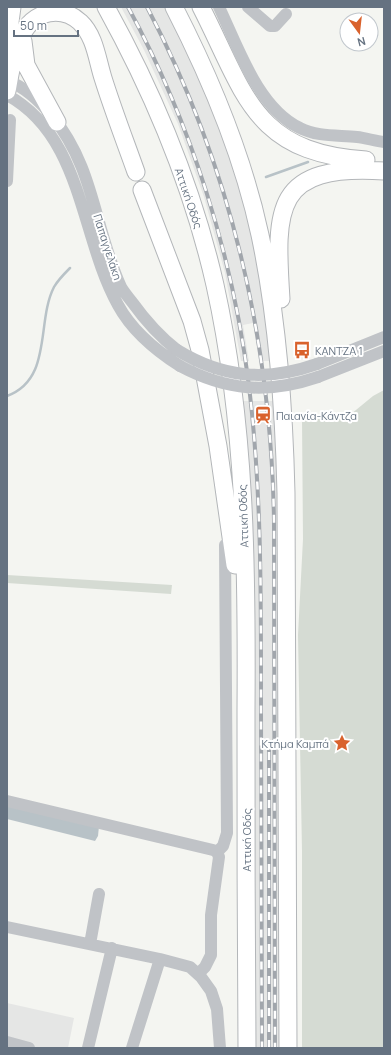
<svg xmlns="http://www.w3.org/2000/svg" width="391" height="1055" viewBox="0 0 391 1055" font-family="Manrope,sans-serif">
  <rect width="100%" height="100%" fill="#f4f5f1"/>
  <path fill="#e5e6e5" d="M121 7H166L187 51 215 113 235 172 249 226 260 275 272 361H259L253 323 243 325 249 361H241L225 273 204 197 178 124 144 50Z
    M243 401H277L279 1048H255L254 590 251 497Z
    M7 1003 74 1018 68 1048H7Z"/>
  <path fill="#d5dbd3" d="M384 390V1048H302V851L298 635 303 539 302 419H345L373 396Z
    M7 575 172 585 171 594 7 583Z"/>
  <path fill="#b8c2c7" d="M7 804 99 826 98 836 95 841 7 819Z"/>
  <g fill="none" stroke-linecap="round" stroke-linejoin="round">
    <path stroke="#b8c2c7" stroke-width="2.5" d="M266 177 308 162
      M7 396C53 379 36 322 54 287 58 280 64 274 70 268"/>
    <g stroke="#b3b6b9" stroke-width="19">
      <path id="highway" d="M106 7C154 94 193 188 215 285 246 425 247 569 246 711 246 823 246 936 247 1048
        M174 7C211 79 243 156 260 235 278 320 284 407 286 493L288 1048
        M201 7C245 93 253 153 366 160
        M23 41 26 65 57 122
        M7 44 12 7
        M7 91C12 65 16 19 49 13 60 11 71 14 80 22 95 36 97 59 103 78 113 110 125 141 136 172
        M142 190 192 321 200 350 218 446 235 565
        M281 299C275 207 274 164 384 171"/>
    </g>
    <path stroke="#c0c3c7" stroke-width="12" d="M219 7C238 47 258 108 300 128 317 137 339 135 357 137 366 138 375 141 384 142
      M248 7 270 26H275L286 14
      M7 80C26 88 39 100 52 116 95 168 94 228 121 287 124 292 128 297 132 302 145 320 159 336 177 350
      M7 95C83 136 80 237 118 305 132 331 155 350 180 366
      M7 181 10 120
      M317 364 384 337
      M318 377 384 351
      M7 801 213 850 217 852 219 857 211 915V955L205 967 198 974
      M217 852 223 846 227 833 225 545
      M7 927 160 959 190 967 201 977 211 991 217 1009 220 1048
      M90 944 99 894
      M7 1042 29 1048
      M88 1048 112 948
      M132 1048 160 959"/>
    <use href="#highway" stroke="#fff" stroke-width="17"/>
    <g stroke="#a1a6ac" stroke-width="4">
      <path id="rail" d="M128 7C191 123 233 256 249 386 262 494 261 603 261 712 261 824 261 936 262 1048
        M147 7C231 167 271 341 274 521L275 1048
        M269 1048V749"/>
    </g>
    <use href="#rail" stroke="#fff" stroke-width="2.5" stroke-dasharray="8" stroke-linecap="butt"/>
    <path stroke="#c0c3c7" stroke-width="12" d="M177 350C223 378 266 382 317 364
      M180 366C227 391 268 394 318 377"/>
  </g>
  <defs>
    <g id="bus-bare" transform="scale(1.38)"><path d="M-5-6H5V4H4V6H2V4H-2V6H-4V4H-5ZM-3.5-4V0h7V-4ZM-3.5 1.2v1.5H-2V1.2ZM2 1.2v1.5H3.5V1.2Z" fill="#d9622d" stroke="#fff" stroke-width="2.5" paint-order="stroke"/></g>
    <g id="station-bare" transform="scale(1.38)"><path d="M-3-6H3Q5-6 5-4V2Q5 4 3 4L4.5 6H3L1.5 4h-3L-3 6H-4.5L-3 4Q-5 4-5 2V-4Q-5-6-3-6ZM-3.5-4v3h7v-3ZM-3.5 1v1.5H-2V1ZM2 1v1.5H3.5V1Z" fill="#d9622d" stroke="#fff" stroke-width="2.5" paint-order="stroke"/></g>
    <g id="sight-bare" transform="scale(1.38)"><path d="M0-6L1.8-2.2L6-1.7L2.9 1.2L3.7 5.4L0 3.3L-3.7 5.4L-2.9 1.2L-6-1.7L-1.8-2.2Z" fill="#d9622d" stroke="#fff" stroke-width="2.5" paint-order="stroke"/></g>
  </defs>
  <g fill-rule="evenodd">
    <use href="#bus-bare" x="302" y="350"/>
    <use href="#station-bare" x="263" y="415"/>
    <use href="#sight-bare" x="342" y="743"/>
  </g>
  <g text-anchor="middle" dominant-baseline="central" stroke-width="4" stroke-linejoin="round" paint-order="stroke">
    <g font-size="11" fill="#657281" stroke="#fff">
      <text transform="translate(189 198) rotate(71)">Αττική Οδός</text>
      <text transform="translate(108 247) rotate(72)">Παπαγγελάκη</text>
      <text transform="translate(243 516) rotate(-92)">Αττική Οδός</text>
      <text transform="translate(246 840) rotate(-90)">Αττική Οδός</text>
    </g>
    <g font-size="11" fill="#657281" stroke="#fff" text-anchor="start">
      <text x="315" y="350">ΚΑΝΤΖΑ 1</text>
      <text x="276" y="415">Παιανία-Κάντζα</text>
      <text x="329" y="743" text-anchor="end">Kτήμα Καμπά</text>
    </g>
  </g>
  <rect width="391" height="1055" fill="none" stroke="#657281" stroke-width="16"/>
  <g transform="translate(359 32) rotate(165)"><circle r="19" fill="#ffffff" stroke="#c1c7cd"/>
  <path d="M0-3L7 15L0 10L-7 15Z" fill="#d9622d"/>
  <text y="-6" font-size="11" font-weight="bold" text-anchor="middle" fill="#657281">N</text>
  </g>
  <path d="M14 30v6h64v-6" fill="none" stroke="#657281" stroke-width="2"/>
  <text x="20" y="30" font-size="12" fill="#657281" stroke="#ffffff" stroke-width="3" paint-order="stroke">50 m</text>
</svg>
